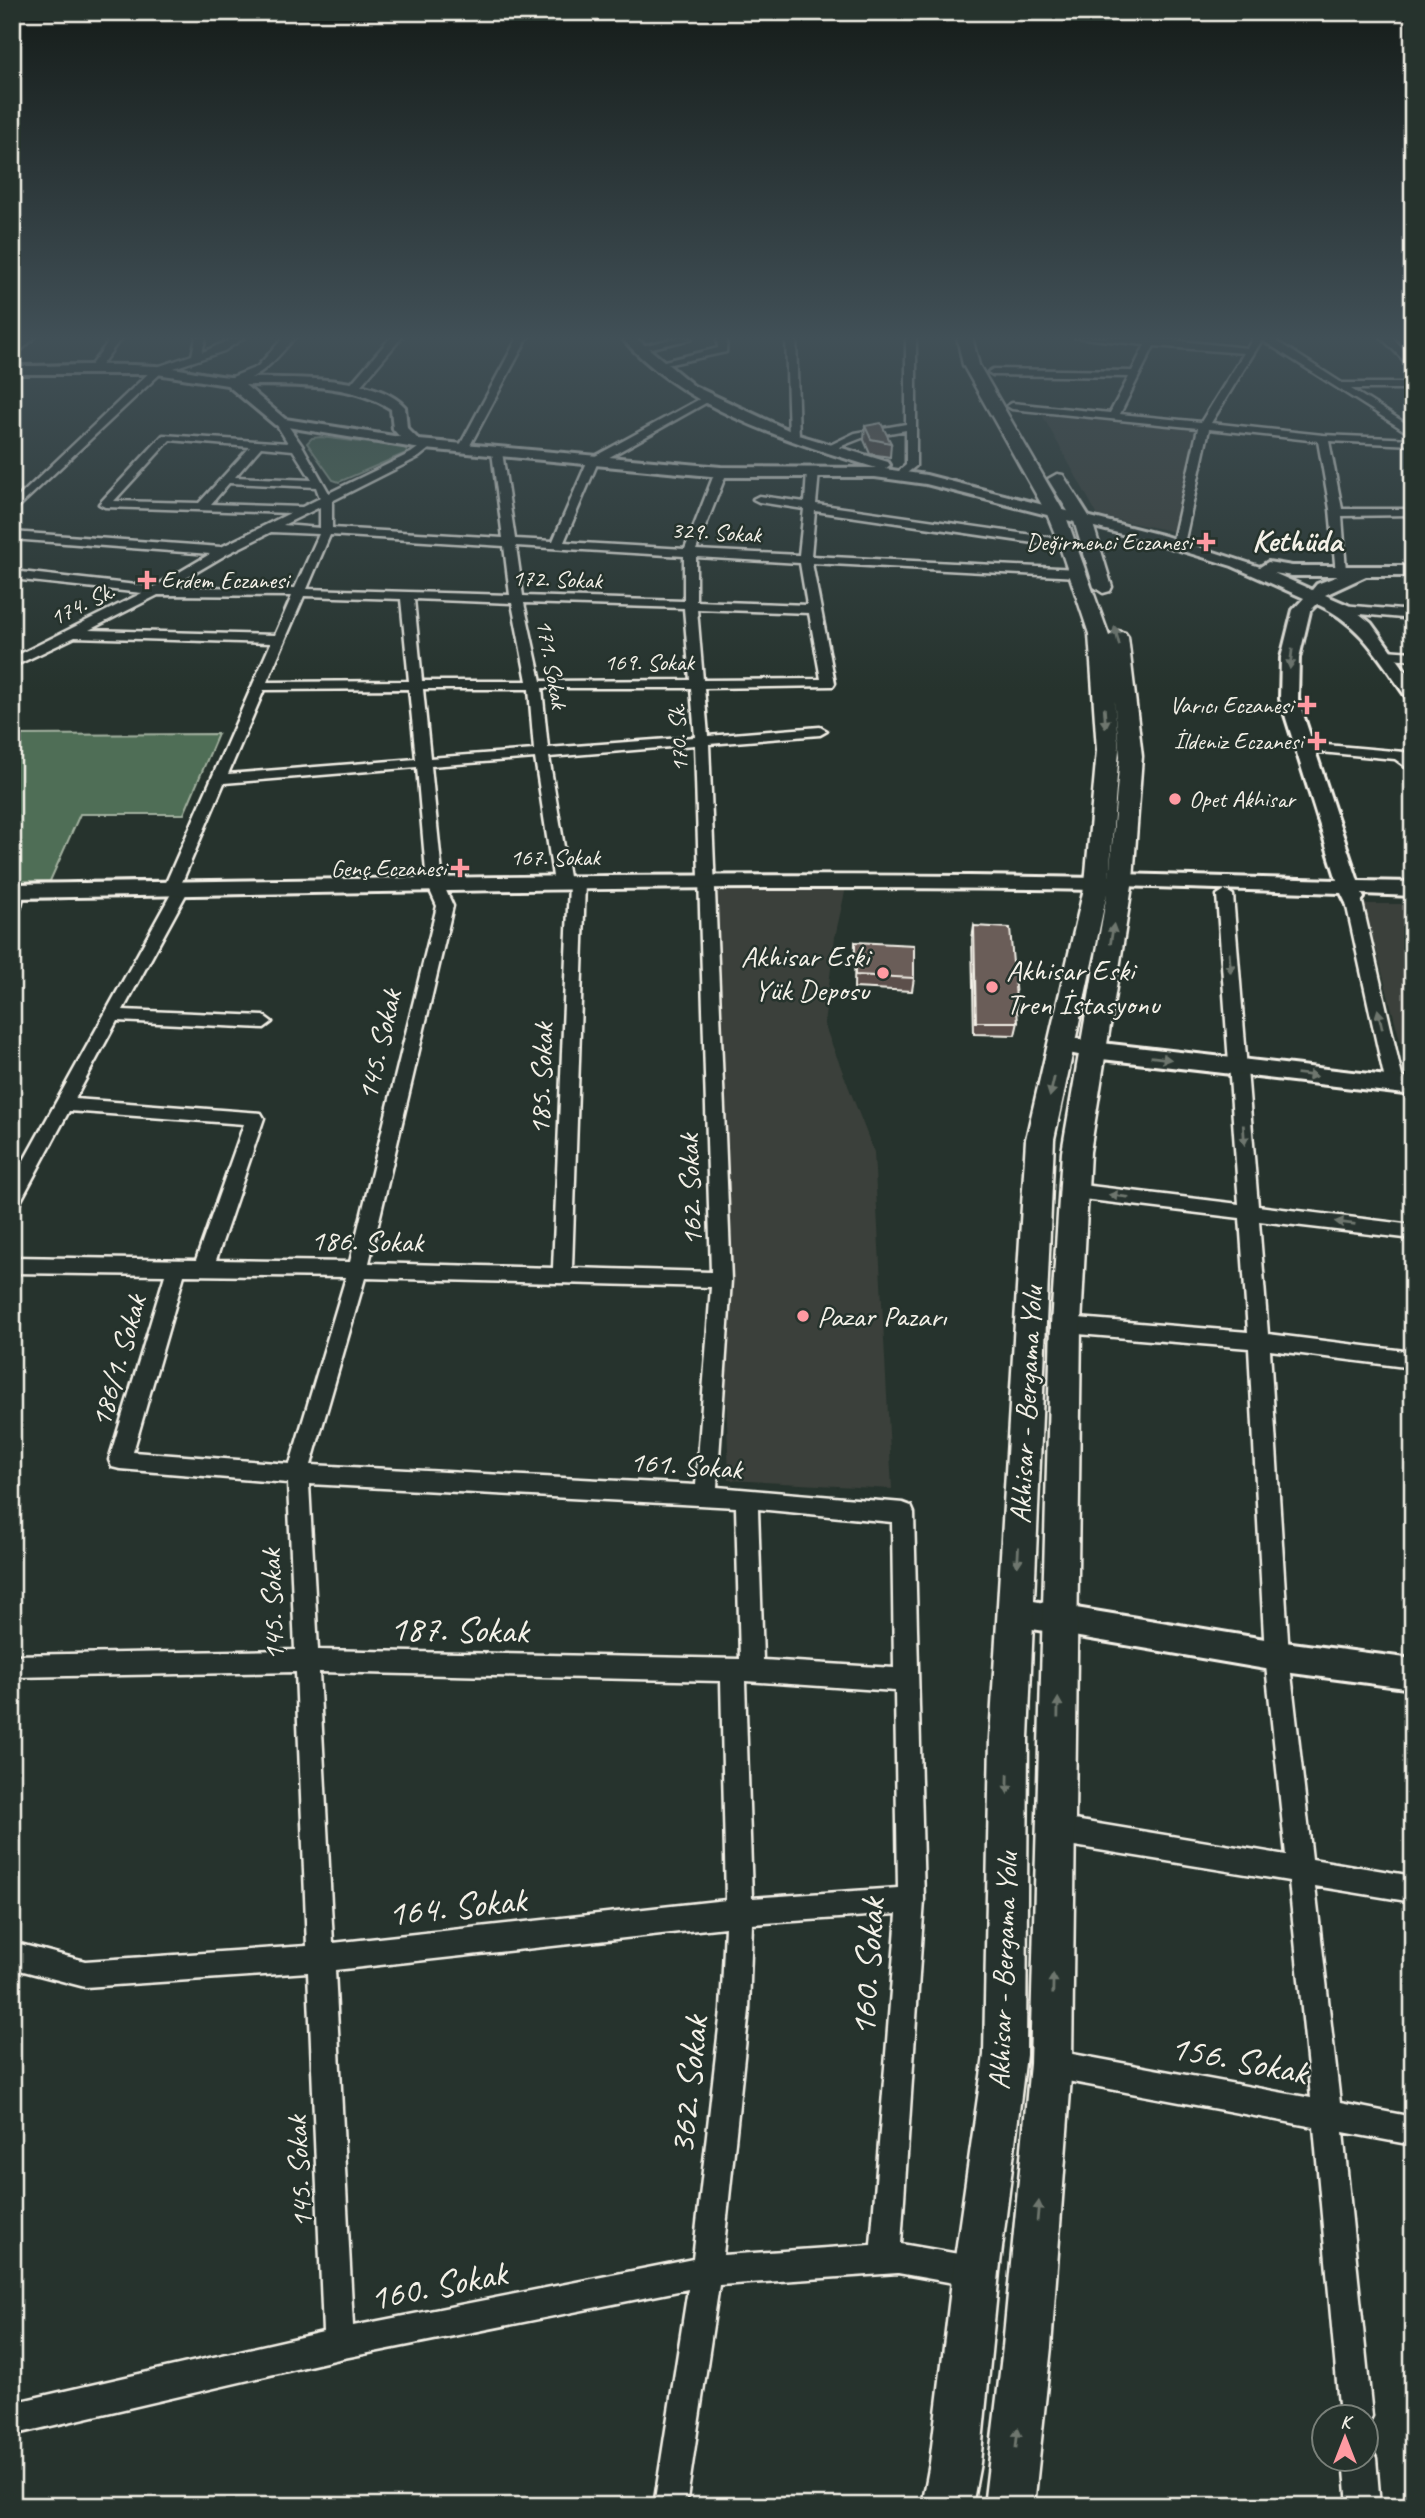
<svg xmlns="http://www.w3.org/2000/svg" width="1425" height="2518" viewBox="0 0 1425 2518" font-family="Caveat,sans-serif">
  <rect width="100%" height="100%" fill="#26332d"/>
  <filter id="ink" filterUnits="userSpaceOnUse"><feTurbulence type="fractalNoise" baseFrequency=".0143" numOctaves="2"/><feDisplacementMap in="SourceGraphic" scale="14" xChannelSelector="R" yChannelSelector="G"/><feConvolveMatrix kernelMatrix="1 2 1 2 8 2 1 2 1" color-interpolation-filters="sRGB"/></filter>
  <g filter="url(#ink)">
    <path fill="#3a403a" d="M1040 411 1199 430 1176 532 1098 516Z
      M708 883H847L835 937 824 1024 874 1152 892 1489 729 1480Z
      M1364 904H1413V1078H1410Z"/>
    <path fill="#506e56" stroke="#a2b09f" stroke-width="2" d="M321 437 401 447 407 449 406 453 339 482 333 480 307 443 312 438Z
      M218 734 184 814H80L50 881 12 882V735Z"/>
    <g fill="none" stroke-linecap="round" stroke-linejoin="round">
      <g stroke="#f4f1e8" stroke-width="5">
        <path id="street" d="M24 337H35L12 359V350Z
          M112 337H122L96 372H88L87 370Z
          M196 337H206L202 352C217 347 229 337 245 337L224 351 162 372 12 513V503L154 368 192 355Z
          M284 337H295C278 357 256 385 227 383V379L257 367Z
          M391 337H402L356 391H348V387Z
          M518 337H528L468 449 459 451 458 449Z
          M680 337 692 339 638 351 633 348Z
          M717 337H727L726 352 657 367 652 364 718 348Z
          M786 337H796L799 438 794 441 789 438Z
          M906 337H916V466L899 479 893 476 906 465V430L862 438 829 451 824 448 855 433 906 424Z
          M1075 337 1152 338 1247 348 1254 337H1270L1342 383H1413V389H1351L1413 428V436L1262 340 1211 423 1323 435 1413 439V445L1329 441 1342 509H1413V515L1342 516 1346 571 1336 574 1330 509 1318 441 1209 429 1184 544 1174 546 1172 544 1198 428 1012 409 1007 406 1012 403 1110 413 1129 377 993 375 988 372 993 369 1132 371 1145 345ZM1154 346 1244 353 1201 422 1120 414Z
          M1381 337H1392L1413 361V370Z
          M707 395 712 398 711 400 597 464 564 542 685 549 715 472 721 469 727 472 696 550 799 555 804 509 759 502 753 499 759 496 805 502 807 472 813 469 819 472 816 504 1068 540 1074 544 1068 548 815 511 811 556 1078 569 1084 573 1078 577 812 563 835 683 833 686 704 688 708 736 820 727 827 731 820 735 709 744 731 1280 717 1487 903 1503 911 1506 914 1513 924 1900 901 2244 976 2257 987 2261 991 2272 987 2283 976 2287 898 2273 719 2285 686 2506H654L688 2289 339 2359 12 2435V2403L323 2332 308 1972 85 1987 12 1968V1942L85 1961 307 1946 296 1672 12 1677V1655L295 1650 288 1483 120 1469 112 1467 109 1460 165 1275 12 1273V1257L196 1260 244 1124 69 1111 19 1204 12 1206V1182L172 892 164 887 271 643 75 637 12 667V658L142 593 12 579V571L154 587 210 554 12 539V532L221 547 290 513 105 507 99 504 163 435 288 443 275 422 280 419 284 420 303 447 329 493 411 453 425 443 434 445 419 457 332 501V528L503 538 492 452 497 449 502 452 515 539 553 541 588 460ZM170 440 250 447 199 503 114 501ZM261 447 293 450 312 480 235 477ZM229 483 316 487 320 498 302 507 211 504ZM320 507V528L283 525ZM271 532 319 534 295 588 171 587 227 554ZM330 535 504 546 510 595 307 589ZM516 546 684 556V601L523 596ZM696 557 800 563 807 605 696 601ZM158 595 292 596 275 635 89 630ZM304 596 401 599 409 681 267 682ZM414 599 512 603 527 681H422ZM524 603 684 608 690 680 541 681ZM697 609 809 613 821 679 703 680ZM542 688H691L695 737 548 748ZM409 689 416 759 228 774 264 690ZM423 689H529L534 750 430 758ZM695 745 711 1272 572 1268 585 883 577 878 570 883 549 757ZM535 758 554 883 562 888 569 884 553 1268 369 1263 453 906 443 884 431 766ZM417 767 427 884 437 906 350 1262 216 1260 264 1118 261 1113 75 1099 117 1021 264 1028 272 1022 264 1016 123 1010 190 887 182 882 224 783ZM184 1275 346 1277 290 1464 133 1452ZM365 1278 711 1287 696 1485 311 1465ZM309 1484 736 1507 740 1659 318 1650ZM758 1509 892 1522 894 1668 763 1660ZM319 1672 721 1681 726 1900 333 1943ZM745 1681 895 1691 898 1888 752 1898ZM897 1914 871 2245 723 2255 749 2010 752 1924ZM725 1927 721 2010 693 2259 353 2326 335 1970Z
          M1342 605 1413 611V619L1338 612V606Z
          M1385 650 1413 652V660L1380 657 1379 654Z
          M1304 743 1404 752 1413 760V772L1395 759 1299 750 1297 747Z
          M17 886 25 891 20 909 12 914V887Z
          M1225 890 1233 895 1258 1206 1413 1225V1239L1259 1221 1268 1334 1413 1352V1368L1270 1350 1289 1656 1312 1859 1413 1876V1902L1315 1886 1340 2103 1413 2117V2145L1343 2132 1372 2416 1366 2428V2416H1340L1314 2127 1051 2078 1041 2074 1037 2064 1041 2054 1051 2050 1311 2098 1289 1881 1056 1843 1047 1839 1043 1830 1047 1821 1056 1817 1286 1855 1265 1656 1249 1348 1066 1333 1059 1331 1056 1325 1059 1319 1066 1317 1248 1332 1240 1218 1074 1198 1067 1196 1065 1191 1067 1186 1074 1184 1239 1204 1217 895Z
          M1353 893 1361 898 1404 1085 1395 1091 1386 1085 1345 898Z
          M1366 2444 1371 2447 1376 2458 1380 2506H1348L1344 2458H1366Z"/>
      </g>
      <g stroke="#f4f1e8" stroke-width="6">
        <path id="secondary" d="M621 337H635L694 386 799 435 888 462 890 465 885 469 926 475 1165 536 1260 567 1268 562 1292 566H1413V576H1366L1325 595 1348 605 1371 623 1413 681V699L1407 698C1380 660 1361 624 1317 604L1310 611 1299 658 1298 699 1358 881 1413 882V896L1362 894 1364 898 1360 903H1346L1341 893 1121 886 1097 890C735 884 374 892 12 898V884C374 879 735 871 1097 878L1121 874 1337 880 1280 699 1281 658 1293 610 1304 598 1232 566 1153 542 926 484 875 477H721L415 448 275 425 227 385 157 374H12V366C60 366 108 363 156 366 181 368 205 375 230 377 275 380 373 371 405 407L407 428 419 440 721 467 876 468C786 440 685 410 621 337ZM245 385C293 386 349 382 391 409L393 429 400 437 285 419ZM1274 573 1292 576H1338L1317 584 1312 590Z
          M1062 1036 1093 1042 1413 1079V1095L1093 1058 1054 1050 1050 1044 1054 1038Z
          M1015 1598 1277 1641 1413 1659V1689L1277 1671 1015 1626 1004 1622 999 1612 1004 1602Z"/>
      </g>
      <g stroke="#f4f1e8" stroke-width="5">
        <path id="primary" d="M957 337H972L979 365 1065 514 1109 636 1118 631 1125 633 1128 637 1142 756 1133 880 1090 1152 1081 1325 1072 2064 1051 2347 1034 2506H984L1003 2347 1030 2064 1051 1325 1062 1152 1107 893 1054 1139 1028 1738 1026 2055 999 2272 980 2463 972 2506H922L930 2463 953 2272 984 2055 990 1738 1026 1139 1085 884 1097 750 1089 634 1059 544 1047 514 963 365ZM1114 698 1120 756 1109 880 1119 750Z
          M1057 474 1063 475 1092 521 1112 587 1110 591 1103 593 1094 587 1074 521 1048 479Z"/>
      </g>
      <use href="#street" fill="#26332d" fill-rule="evenodd"/>
      <use href="#secondary" fill="#26332d" fill-rule="evenodd"/>
      <use href="#primary" fill="#26332d" fill-rule="evenodd"/>
    </g>
    <path fill="#5b504c" stroke="#f4f1e8" stroke-width="2" d="M865 426 891 443 890 457 870 454 864 440Z
      M974 926 1018 1022 1015 1035 974 1034 972 939Z
      M855 942 914 978 912 991 854 988Z"/>
    <path fill="#6a5d58" stroke="#f4f1e8" stroke-width="2" d="M881 423 891 443 871 439 865 426Z
      M974 926 1010 928 1018 1022H976Z
      M855 942 914 945V978L855 975Z"/>
    <defs><path id="oneway-solid" d="M-6-.8H1V-3.2L6.5 0L1 3.2V.8H-6Z" transform="scale(1.75)"/></defs>
    <g fill="#6e766e">
      <use href="#oneway-solid" transform="translate(1117 636) rotate(-104)"/>
      <use href="#oneway-solid" transform="translate(1291 659) rotate(97)"/>
      <use href="#oneway-solid" transform="translate(1105 718) rotate(86)"/>
      <use href="#oneway-solid" transform="translate(1112 934) rotate(-81)"/>
      <use href="#oneway-solid" transform="translate(1230 963) rotate(85)"/>
      <use href="#oneway-solid" transform="translate(1380 1019) rotate(-103)"/>
      <use href="#oneway-solid" transform="translate(1161 1058) rotate(7)"/>
      <use href="#oneway-solid" transform="translate(1307 1075) rotate(7)"/>
      <use href="#oneway-solid" transform="translate(1052 1087) rotate(103)"/>
      <use href="#oneway-solid" transform="translate(1244 1135) rotate(86)"/>
      <use href="#oneway-solid" transform="translate(1119 1196) rotate(-173)"/>
      <use href="#oneway-solid" transform="translate(1345 1223) rotate(-173)"/>
      <use href="#oneway-solid" transform="translate(1018 1557) rotate(93)"/>
      <use href="#oneway-solid" transform="translate(1058 1708) rotate(-89)"/>
      <use href="#oneway-solid" transform="translate(1008 1784) rotate(91)"/>
      <use href="#oneway-solid" transform="translate(1053 1984) rotate(-89)"/>
      <use href="#oneway-solid" transform="translate(1038 2211) rotate(-85)"/>
      <use href="#oneway-solid" transform="translate(1017 2438) rotate(-84)"/>
    </g>
  </g>
  <linearGradient id="sky" x2="0" y2="1"><stop stop-color="#151c19"/><stop offset="0.49" stop-color="#415057"/><stop offset="1" stop-color="#415057" stop-opacity="0"/></linearGradient>
  <rect width="1425" height="690" fill="url(#sky)"/>
  <g fill="#ff9aa2" stroke="#26332d" stroke-width="2.5">
    <path d="M1202.5 531.5h7v7h7v7h-7v7h-7v-7h-7v-7h7z"/>
    <path d="M143.5 569.5h7v7h7v7h-7v7h-7v-7h-7v-7h7z"/>
    <path d="M1303.5 694.5h7v7h7v7h-7v7h-7v-7h-7v-7h7z"/>
    <path d="M1313.5 730.5h7v7h7v7h-7v7h-7v-7h-7v-7h7z"/>
    <circle cx="1175" cy="799" r="7"/>
    <path d="M456.5 857.5h7v7h7v7h-7v7h-7v-7h-7v-7h7z"/>
    <circle cx="883" cy="973" r="7"/>
    <circle cx="992" cy="987" r="7"/>
    <circle cx="803" cy="1316" r="7"/>
  </g>
  <g text-anchor="middle" dominant-baseline="central" stroke-width="5" stroke-linejoin="round" paint-order="stroke">
    <g font-size="24" fill="#f4f1e8" stroke="#26332d">
      <text transform="translate(716 532) rotate(3)">329. Sokak</text>
      <text transform="translate(557 579) rotate(2)">172. Sokak</text>
      <text transform="translate(82 604) rotate(-26)">174. Sk.</text>
      <text x="649" y="662">169. Sokak</text>
      <text transform="translate(552 664) rotate(80)">171. Sokak</text>
      <text transform="translate(678 738) rotate(-93)">170. Sk.</text>
      <text x="555" y="857">167. Sokak</text>
    </g>
    <g font-size="24" fill="#f4f1e8" stroke="#26332d" text-anchor="end">
      <text x="1192" y="542">Değirmenci Eczanesi</text>
      <text x="161" y="580" text-anchor="start">Erdem Eczanesi</text>
      <text x="1293" y="705">Varıcı Eczanesi</text>
      <text x="1303" y="741">İldeniz Eczanesi</text>
      <text x="1189" y="799" text-anchor="start">Opet Akhisar</text>
      <text x="446" y="868">Genç Eczanesi</text>
    </g>
    <g font-size="30" fill="#f4f1e8" stroke="#26332d" text-anchor="start">
      <text x="869" y="956" text-anchor="end">Akhisar Eski<tspan x="869" dy="34">Yük Deposu</tspan></text>
      <text x="1006" y="970">Akhisar Eski<tspan x="1006" dy="34">Tren İstasyonu</tspan></text>
      <text x="817" y="1316">Pazar Pazarı</text>
    </g>
    <g font-size="30" fill="#f4f1e8" stroke="#26332d">
      <text transform="translate(379 1045) rotate(-77)">145. Sokak</text>
      <text transform="translate(541 1079) rotate(-88)">185. Sokak</text>
      <text transform="translate(690 1190) rotate(-92)">162. Sokak</text>
      <text transform="translate(367 1241) rotate(1)">186. Sokak</text>
      <text transform="translate(118 1361) rotate(-74)">186/1. Sokak</text>
      <text transform="translate(1026 1405) rotate(-87)">Akhisar - Bergama Yolu</text>
      <text transform="translate(686 1465) rotate(4)">161. Sokak</text>
      <text transform="translate(272 1605) rotate(-92)">145. Sokak</text>
      <text transform="translate(1003 1971) rotate(-88)">Akhisar - Bergama Yolu</text>
      <text transform="translate(299 2172) rotate(-93)">145. Sokak</text>
    </g>
    <g font-size="32" font-weight="bold" fill="#f4f1e8" stroke="#26332d">
      <text x="1297" y="540">Kethüda</text>
    </g>
    <g font-size="37" fill="#f4f1e8" stroke="#26332d">
      <text transform="translate(459 1629) rotate(1)">187. Sokak</text>
      <text transform="translate(457 1906) rotate(-6)">164. Sokak</text>
      <text transform="translate(867 1967) rotate(-86)">160. Sokak</text>
      <text transform="translate(1239 2059) rotate(11)">156. Sokak</text>
      <text transform="translate(688 2085) rotate(-84)">362. Sokak</text>
      <text transform="translate(438 2285) rotate(-11)">160. Sokak</text>
    </g>
  </g>
  <rect width="1425" height="2518" fill="none" stroke="#26332d" stroke-width="42"/>
  <rect x="21" y="21" width="1383" height="2476" fill="none" stroke="#f4f1e8" stroke-width="2.5" filter="url(#ink)"/>
  <g transform="translate(1345 2438)"><circle r="33" fill="#26332d" stroke="#787f78" stroke-width="2"/>
  <path d="M0-5L12 26L0 18L-12 26Z" fill="#ff9aa2"/>
  <text y="-10" font-size="19" font-weight="bold" text-anchor="middle" fill="#f4f1e8">K</text>
  </g>
</svg>
